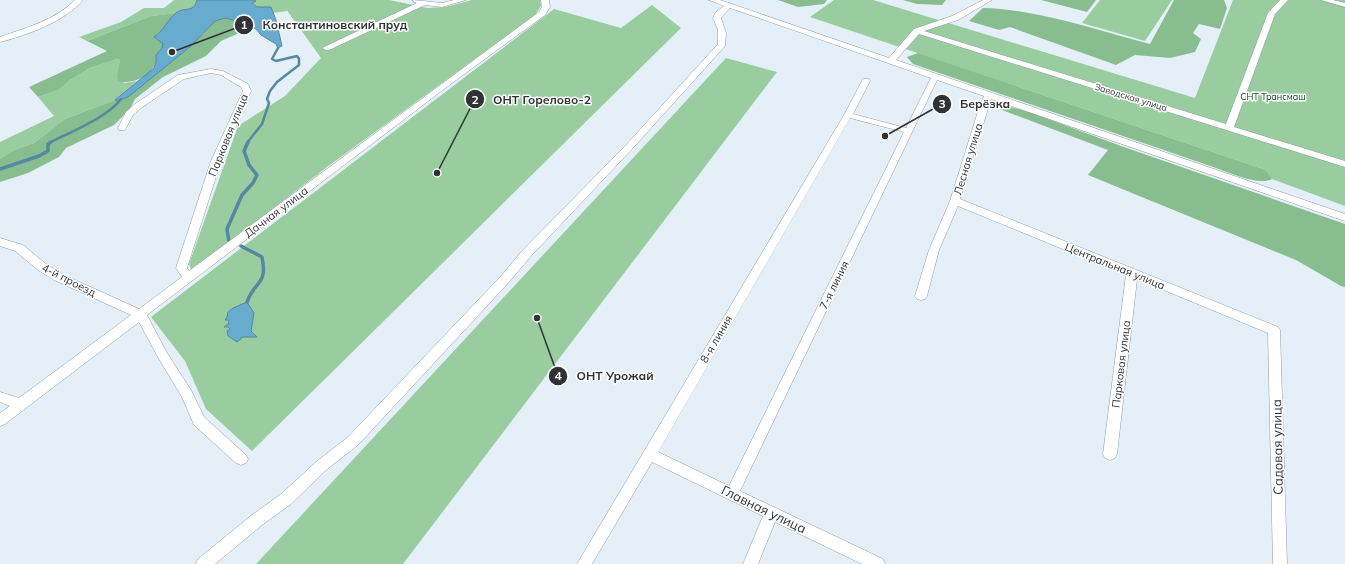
<svg xmlns="http://www.w3.org/2000/svg" width="1345" height="564" viewBox="0 0 1345 564" font-family="Mulish,sans-serif">
  <rect width="100%" height="100%" fill="#e4eff8"/>
  <path fill="#99cd9f" d="M174 0H197L195 6 192 9 177 13 151 16 87 41 79 37 121 22 144 8H164Z
    M254 0H389L428 8 445 7 472 0H540L541 6 535 15 327 167 192 271 189 264 238 126 285 96 321 58 286 9 287 11 273 13 270 7H257L252 3 255 0Z
    M834 0H873L1195 98 1233 0H1345V206L1272 179 1266 170 810 17Z
    M1100 0H1172L1145 41 1082 23Z
    M652 5 681 28 252 451 206 409 185 361 151 317 554 9 621 28Z
    M726 58 777 72 403 564H256Z
    M117 59 120 60 117 74 124 83 137 81 115 100 65 119 34 143 14 150 0 159V142L54 116 38 97 59 90 70 80 90 68Z"/>
  <path fill="#88bd8f" d="M778 0H827L824 4 798 7Z
    M903 0H946L942 5 917 4Z
    M1041 0H1096L1087 12Z
    M1174 0H1224L1227 8 1220 29 1199 24 1193 33 1201 39 1195 52 1170 58 1135 55 1116 65 1010 27 999 30 969 21 983 8C1037 9 1098 31 1150 44Z
    M177 13 159 35 154 37 163 44V48L156 55C159 73 133 86 118 81L117 74 120 60 117 59 90 68 70 80 59 90 38 97 29 87 107 51 87 41 151 16Z
    M226 18 245 24 248 28 244 31 221 41 206 56 163 77 135 99 130 109 114 125 66 148 59 157 28 173 0 182V159L14 150 34 143 65 119 115 100 118 101 171 62 191 46 215 21Z
    M918 53 1266 170 1272 179C1259 186 1230 173 1216 168L913 64 907 57Z
    M999 105 1010 107 1029 112 1121 146 1345 224V287L1341 286 1296 260 1088 175 1108 150 994 107Z"/>
  <path fill="#67accf" stroke="#5688a1" d="M197 0H254L256 1 252 3 257 7H271L276 20 282 46 278 48 276 44 261 35 256 29 245 24 226 18 215 21 191 46 128 97 118 101 115 100 154 68 156 62V55L162 48 163 44 154 37C163 32 167 20 176 13 185 6 193 14 197 0Z
    M247 302 254 313 251 331 257 337H243L237 342 228 336 227 331 230 329 228 327H224L229 323 228 320H225L227 317 228 312 233 308Z"/>
  <g fill="none" stroke-linecap="round" stroke-linejoin="round">
    <path stroke="#5688a1" stroke-width="2.5" d="M49 143C70 132 107 118 121 99
      M247 143 262 124 269 103 267 99 270 91 277 82 299 65V59L297 56 276 61 272 59 278 48"/>
    <path stroke="#5688a1" stroke-width="3.5" d="M0 169 39 156 48 151V144L51 142
      M229 242 227 229 242 195 253 183 257 175 249 165 244 151 248 142
      M241 246 262 257C268 286 254 281 247 302"/>
    <g stroke="#929ca4" stroke-width="1">
      <path id="minor" d="M75 0H83C66 21 25 36 0 42V37C25 28 56 20 75 0Z
        M413 0 442 3 454 0H466L442 7 425 5 329 50H326L322 48 417 3 414 2Z
        M541 0H549L550 7 545 15 448 86 147 315 167 353 191 390 204 417 246 455 248 459 246 463 241 465 236 463 194 425 182 397 159 359 139 322 5 424 0 426V413L10 406 0 402V392L19 398 131 315 54 280 38 270 15 251 0 246V238L23 245 46 264 62 274 139 309 182 277 176 268 211 161 243 91 241 87 221 75 211 73 184 79 141 108 133 115 125 130H119L118 128 126 112 135 104 178 75 211 69 223 71 248 84 251 91 221 161 187 268 189 271 539 12 542 7Z
        M709 0H720L889 58 914 29 952 16 983 0H992L958 20 924 31 1226 124 1268 13 1280 0H1288L1275 14 1234 127 1345 161V167L919 34 896 60 1345 214V221L991 99 960 199 1278 327 1280 330 1287 564H1273L1268 333 1137 279 1117 454 1115 458 1110 460 1105 458 1103 454 1126 275 958 206 939 250 927 296 925 299 921 300 917 299 915 296 929 250 950 201 980 105 984 96 937 80 740 491 883 559 885 564H862L775 522 758 564H743L763 516 652 462 592 564H577L844 115 863 79H869L870 81 853 114 906 128 931 78 730 8 721 18 726 33 725 46 633 148 530 257 510 281 358 445 326 470 291 504 262 525 215 564H196L198 559 252 515 281 494 316 462 348 437 502 275 522 251 627 144 718 44V30L713 18 716 12 724 6ZM850 118 904 132 729 486 658 452Z
        M1321 0H1333L1345 3V7Z"/>
    </g>
    <use href="#minor" fill="#fff" fill-rule="evenodd"/>
  </g>
  <g text-anchor="middle" dominant-baseline="central" stroke-width="3" stroke-linejoin="round" paint-order="stroke">
    <g font-size="9" fill="#09461b" stroke="#fff">
      <text x="1273" y="96">СНТ Трансмаш</text>
    </g>
    <g font-size="9" fill="#2f3336" stroke="#fff">
      <text transform="translate(1131 97) rotate(17)">Заводская улица</text>
    </g>
    <g font-size="11" fill="#2f3336" stroke="#fff">
      <text transform="translate(228 135) rotate(-68)">Парковая улица</text>
      <text transform="translate(968 159) rotate(-73)">Лесная улица</text>
      <text transform="translate(276 212) rotate(-37)">Дачная улица</text>
      <text transform="translate(1115 266) rotate(22)">Центральная улица</text>
      <text transform="translate(69 280) rotate(27)">4-й проезд</text>
      <text transform="translate(834 285) rotate(-64)">7-я линия</text>
      <text transform="translate(716 339) rotate(-60)">8-я линия</text>
      <text transform="translate(1121 364) rotate(-83)">Парковая улица</text>
    </g>
    <g font-size="13" fill="#2f3336" stroke="#fff">
      <text transform="translate(1277 447) rotate(-91)">Садовая улица</text>
      <text transform="translate(764 509) rotate(26)">Главная улица</text>
    </g>
  </g>
  <path fill="none" stroke="#2f3336" stroke-width="1.5" d="M172 52L244 25M437 173L475 99M885 136L942 104M537 318L558 376"/>
  <g fill="#2f3336" stroke="#fff" stroke-width="1.5">
    <circle cx="172" cy="52" r="4"/>
    <circle cx="437" cy="173" r="4"/>
    <circle cx="885" cy="136" r="4"/>
    <circle cx="537" cy="318" r="4"/>
    <circle cx="244" cy="25" r="10"/>
    <circle cx="475" cy="99" r="10"/>
    <circle cx="942" cy="104" r="10"/>
    <circle cx="558" cy="376" r="10"/>
  </g>
  <g font-size="12" text-anchor="middle" font-weight="bold" fill="#fff">
    <text x="244" y="29">1</text>
    <text x="475" y="104">2</text>
    <text x="942" y="108">3</text>
    <text x="558" y="380">4</text>
  </g>
  <g font-size="12" text-anchor="middle" font-weight="bold" fill="#2f3336" stroke="#fff" stroke-width="3" stroke-linejoin="round" paint-order="stroke">
    <text x="335" y="29">Константиновский пруд</text>
    <text x="542" y="104">ОНТ Горелово-2</text>
    <text x="985" y="108">Берёзка</text>
    <text x="615" y="380">ОНТ Урожай</text>
  </g>
</svg>
